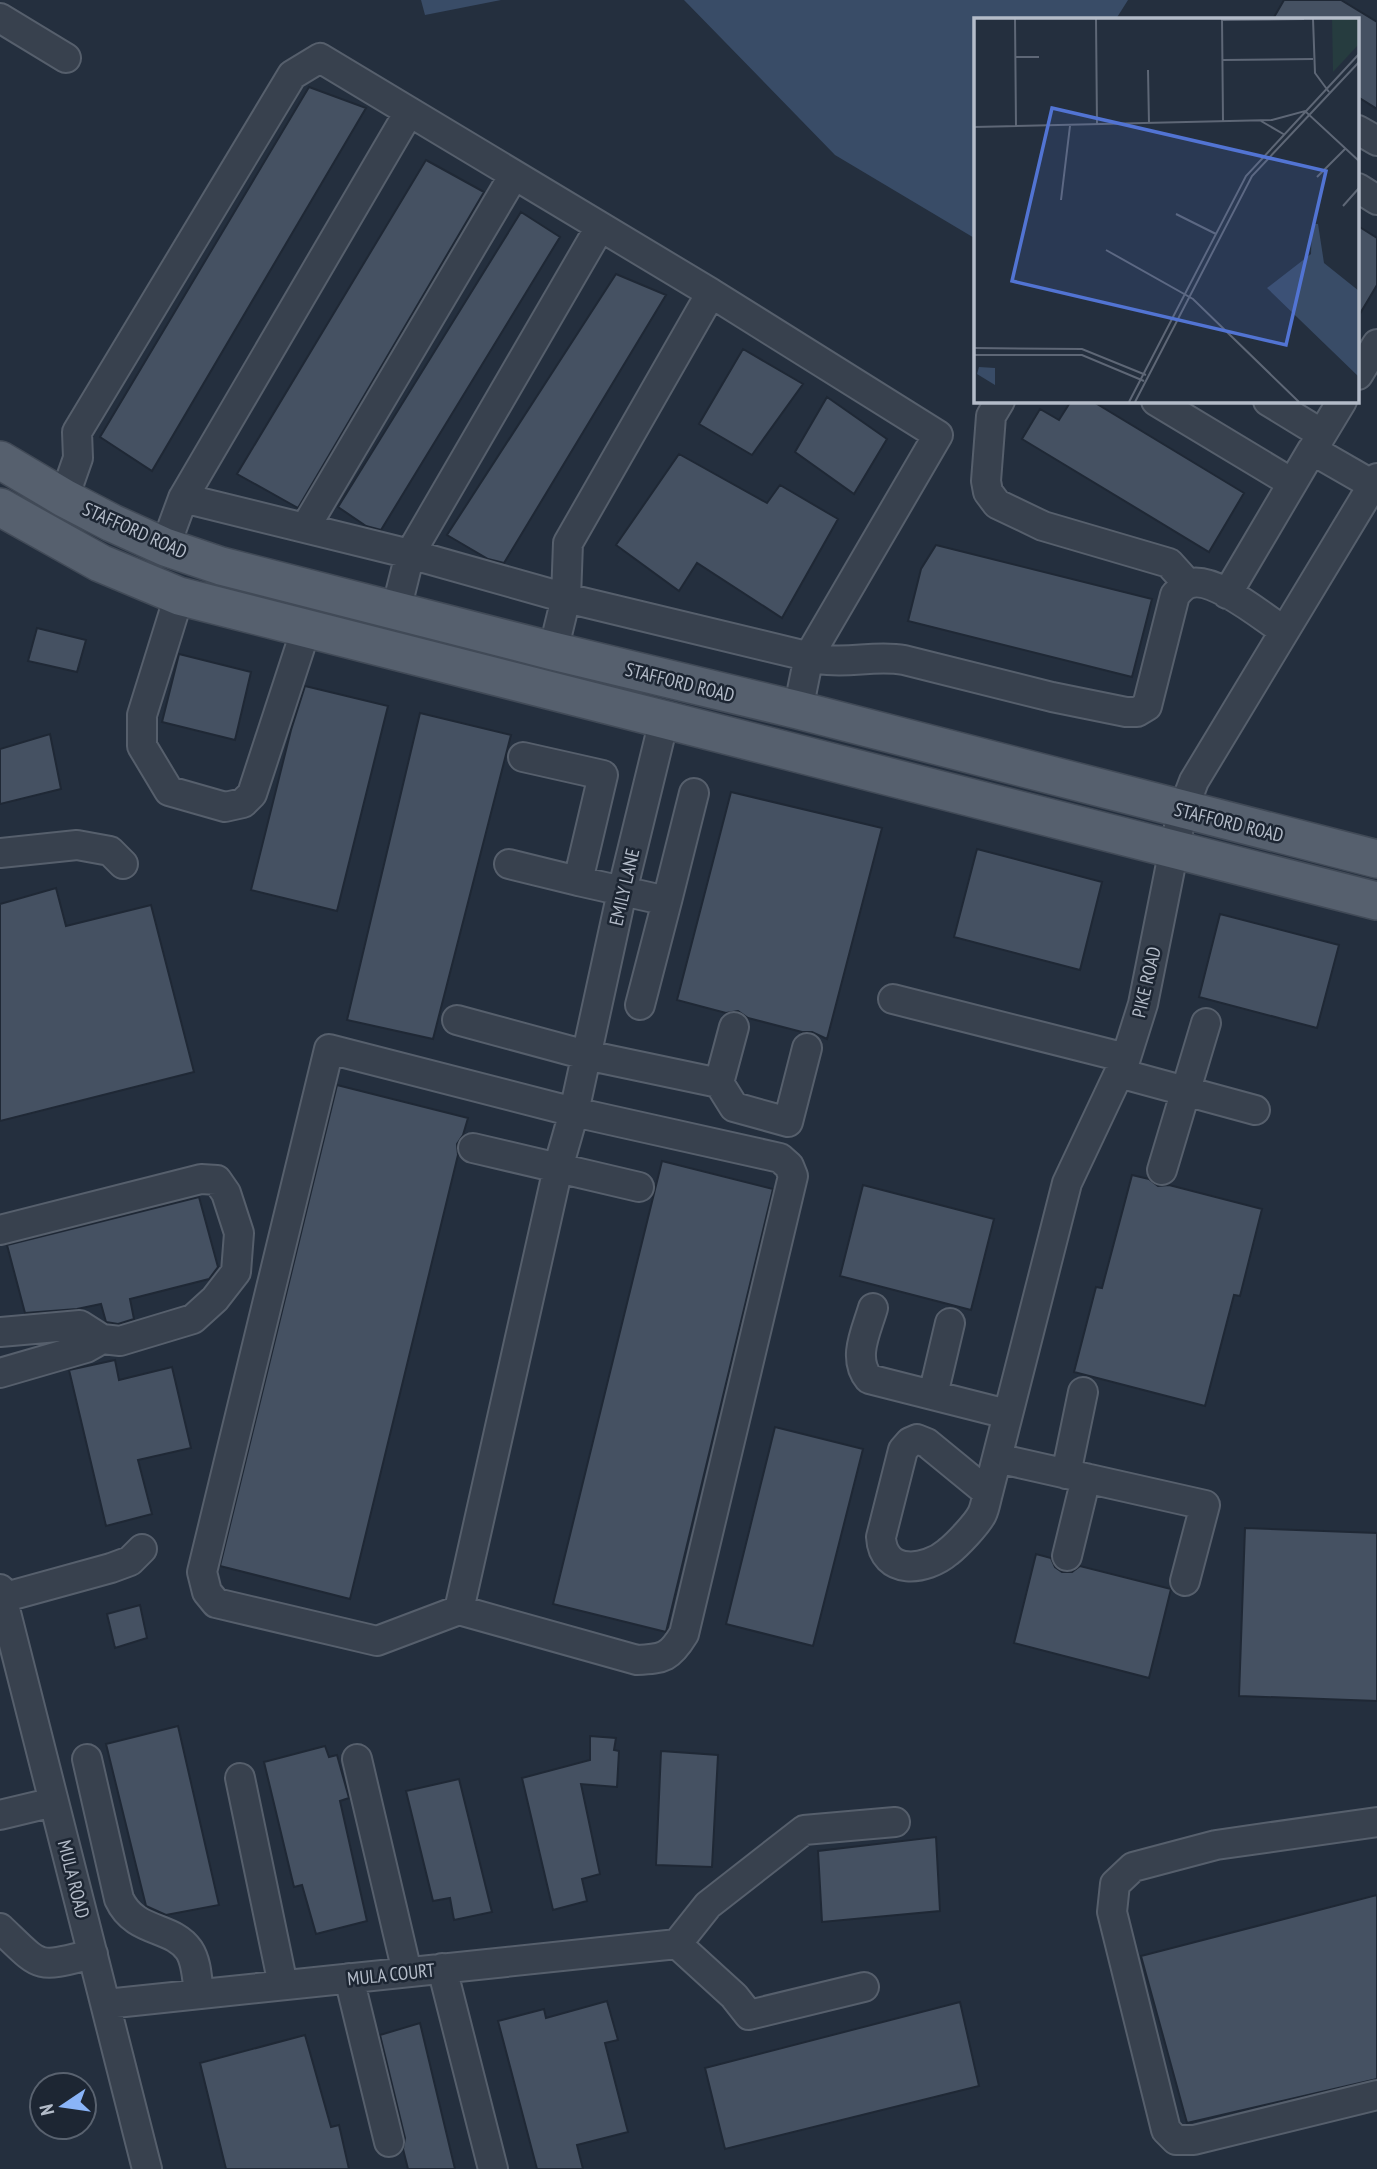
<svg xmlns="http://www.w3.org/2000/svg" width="1377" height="2169" viewBox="0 0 1377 2169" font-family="'PT Sans Narrow',sans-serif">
  <rect width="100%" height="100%" fill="#242f3e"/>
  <path fill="#394c67" d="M421 0H501L425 15Z
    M684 0H1128L1116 19H976V239L835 155Z"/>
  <path fill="#455162" stroke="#1f2835" stroke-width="2" d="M1284 0H1341L1377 22V109L1358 97V19H1273Z
    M309 87 366 108 152 471 100 437Z
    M426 160 484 192 298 508 237 474Z
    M521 212 560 237 381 530 366 526 338 507Z
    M1358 226 1377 238V285L1358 317Z
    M616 274 666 295 504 563 488 559 447 535Z
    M743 349 803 384 752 455 699 424Z
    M827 397 887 439 854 494 795 452Z
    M1071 401H1092L1244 493 1209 552 1022 439 1040 409 1059 420Z
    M679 454 767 503 780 485 838 519 782 618 697 563 679 591 616 545Z
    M936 545 1152 599 1132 677 908 621 921 569Z
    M37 628 86 640 77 672 28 661Z
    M179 654 251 672 235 740 162 722Z
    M305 686 388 706 337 911 251 890 291 730Z
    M420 713 511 735 433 1039 347 1020Z
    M50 734 61 789 0 804V749Z
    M731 792 882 828 827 1039 812 1032H802L748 1018 738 1011 726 1013 677 1000Z
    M977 849 1102 882 1080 970 954 937Z
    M56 888 66 926 151 905 194 1072 0 1121V904Z
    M1220 914 1339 945 1317 1028 1199 997Z
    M337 1085 468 1118 463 1135 457 1144 458 1155 350 1599 220 1566Z
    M662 1161 773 1189 666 1632 553 1604Z
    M1132 1175 1149 1179 1158 1186 1169 1185 1262 1209 1240 1296 1234 1295 1205 1406 1074 1372 1096 1287 1102 1288Z
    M863 1185 994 1219 971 1310 840 1276Z
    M199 1197 218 1267 209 1279 130 1299 134 1319 118 1324 106 1322 101 1304 77 1309 25 1313 7 1245Z
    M115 1360 119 1380 172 1367 191 1448 138 1460 152 1514 106 1526 69 1370Z
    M775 1427 863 1449 813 1646 726 1624Z
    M1245 1528 1377 1533V1701L1239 1696Z
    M1036 1554 1051 1558 1055 1567 1062 1572H1072L1080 1566 1171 1589 1149 1678 1014 1643Z
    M140 1605 147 1638 115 1648 107 1614Z
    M178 1726 219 1905 166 1915 146 1906 106 1744Z
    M590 1736 616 1738 614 1750 619 1751 617 1787 581 1784 600 1874 582 1879 587 1901 553 1910 522 1778 590 1760Z
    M325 1746 329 1757 337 1755 349 1798 340 1801 367 1921 316 1934 302 1885 294 1887 264 1762Z
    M661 1751 718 1755 712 1867 656 1865Z
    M459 1779 492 1912 454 1920 450 1898 433 1901 406 1791Z
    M936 1837 940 1911 822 1922 818 1851Z
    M1377 1895V2079L1187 2123 1141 1956Z
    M607 2001 618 2040 605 2043 628 2132 577 2145 583 2169H537L498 2021 544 2009 546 2018Z
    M960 2002 979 2086 725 2149 705 2068Z
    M420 2023 455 2169H408L403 2149 405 2138 380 2035Z
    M305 2035 331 2127 339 2125 349 2169H226L200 2063Z"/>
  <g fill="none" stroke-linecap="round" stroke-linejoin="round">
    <g stroke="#565f6c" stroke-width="32">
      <path id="minor" d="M0 18 66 58
        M1358 130 1377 141
        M1358 188 1377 200
        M711 293 938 435 809 656 798 710
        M1358 375 1377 344
        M1000 401 991 416 986 481 988 492 997 504 1043 526 1169 563 1188 584
        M1156 401 1292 483
        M1268 401 1322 434
        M1313 449 1342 401
        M64 498 78 458 77 432 292 75 320 58 711 293 568 543 566 598 553 651
        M183 498 409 112
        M305 528 514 175
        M165 547 183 498 410 554 600 227
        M1227 594 1312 450 1373 485
        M179 596 142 715V746L169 791 225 807 243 803 252 794 306 629
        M396 610 410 554 566 598 819 659C847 664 875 655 904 660L1052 697 1126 712H1137L1147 706 1175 595C1179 591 1183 586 1188 584 1212 574 1264 618 1284 631
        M523 757 603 775 578 881 667 901 640 1005
        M0 853 77 845 110 851 123 864
        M509 864 578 881
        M667 901 694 793
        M893 999 1126 1058
        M457 1020 586 1055 719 1083 734 1107 788 1122 807 1048
        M329 1049 574 1112 780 1158 789 1166 793 1176 684 1634C670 1657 664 1659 637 1660L459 1610 377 1641 216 1603 207 1592 202 1572Z
        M1119 1073 1255 1110
        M719 1083 734 1027
        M473 1148 639 1187
        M1162 1170 1206 1023
        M0 1230 201 1179 217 1180 226 1193 239 1233 236 1272 215 1299 193 1319 120 1341 102 1339 80 1325 0 1332
        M873 1308C866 1332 852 1358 869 1379L1007 1414
        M0 1373 86 1348 102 1339
        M933 1395 950 1323
        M997 1458 1205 1505 1185 1581
        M1066 1474 1083 1392
        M988 1493 927 1443 917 1439 910 1442 903 1450 881 1537C883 1576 926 1571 948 1552 957 1545 977 1524 982 1514 985 1508 986 1500 988 1493L1067 1183 1126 1058 1143 1004 1174 849 1183 810 1194 781 1377 478
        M1067 1556 1086 1478
        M0 1589 147 2169
        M2 1598 111 1568 130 1561 142 1549
        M459 1610 558 1168 574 1112 622 892 664 720
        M87 1759 119 1899C135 1934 172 1925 189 1950 197 1962 197 1980 199 1994
        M357 1759 407 1972
        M240 1778 283 1985
        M0 1815 54 1802
        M1377 1822 1216 1845 1133 1867 1115 1884 1112 1912 1166 2130 1176 2140H1194L1377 2095
        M0 1928C43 1969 35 1968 93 1954
        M677 1944 708 1905 804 1830 895 1822
        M677 1944 734 1996 749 2015 864 1987
        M442 1968 493 2169
        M349 1978 389 2142
        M106 2004 677 1944"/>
    </g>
    <g stroke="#414a57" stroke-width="40">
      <path id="major" d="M0 460 64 498 112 523 165 547 221 566 553 651 798 710 1377 859
        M0 507 100 563 179 596 1377 901"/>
    </g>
    <use href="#minor" stroke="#38414e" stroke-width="28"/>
    <use href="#major" stroke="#56606e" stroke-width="37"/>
  </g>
  <g text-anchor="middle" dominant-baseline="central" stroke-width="5" stroke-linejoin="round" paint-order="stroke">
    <g font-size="19" fill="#b4bcc9" stroke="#1d2633">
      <text transform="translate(135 530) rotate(24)">STAFFORD ROAD</text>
      <text transform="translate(680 682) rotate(14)">STAFFORD ROAD</text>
      <text transform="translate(1229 822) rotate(14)">STAFFORD ROAD</text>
      <text transform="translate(624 887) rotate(-77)">EMILY LANE</text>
      <text transform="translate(1146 982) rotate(-77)">PIKE ROAD</text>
      <text transform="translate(74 1879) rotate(76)">MULA ROAD</text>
      <text transform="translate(391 1974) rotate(-6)">MULA COURT</text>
    </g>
  </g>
  <g transform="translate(974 18)">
    <rect width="385" height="385" fill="#242f3e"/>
    <path d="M358 1H385V26L359 54Z" fill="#263c3f"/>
    <path d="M338 206H344L350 245 385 273V359L293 270 337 236ZM5 349 21 350V367L3 356Z" fill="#394c67"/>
    <path fill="none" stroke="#5e6776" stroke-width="2" d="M41 1 42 109M122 1 123 107M248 1 249 103M339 1 341 55 355 74M248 2 330 1M41 39H65M249 42 339 41M174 52 175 106M287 103 311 117M0 109 298 102 331 93 385 143M343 159 372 130M87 182 96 108M369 188 385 170M202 196 242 216M132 232 219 281 325 384M0 330 108 331 172 357M0 337H108L170 363M155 384 272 158 385 36M161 384 278 158 385 44"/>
    <path fill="#5274d3" fill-opacity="0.15" stroke="#5274d3" stroke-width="3.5" d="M78 90 352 153 312 327 38 263Z"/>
    <rect width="385" height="385" fill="none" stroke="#b4bcc9" stroke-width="3.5"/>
  </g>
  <g transform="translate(63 2106) rotate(257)"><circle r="33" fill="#1d2633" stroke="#59626f" stroke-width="2"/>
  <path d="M0-5L12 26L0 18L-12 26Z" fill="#8ab4f8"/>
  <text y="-10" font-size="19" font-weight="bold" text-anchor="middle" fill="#b4bcc9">N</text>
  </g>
</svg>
